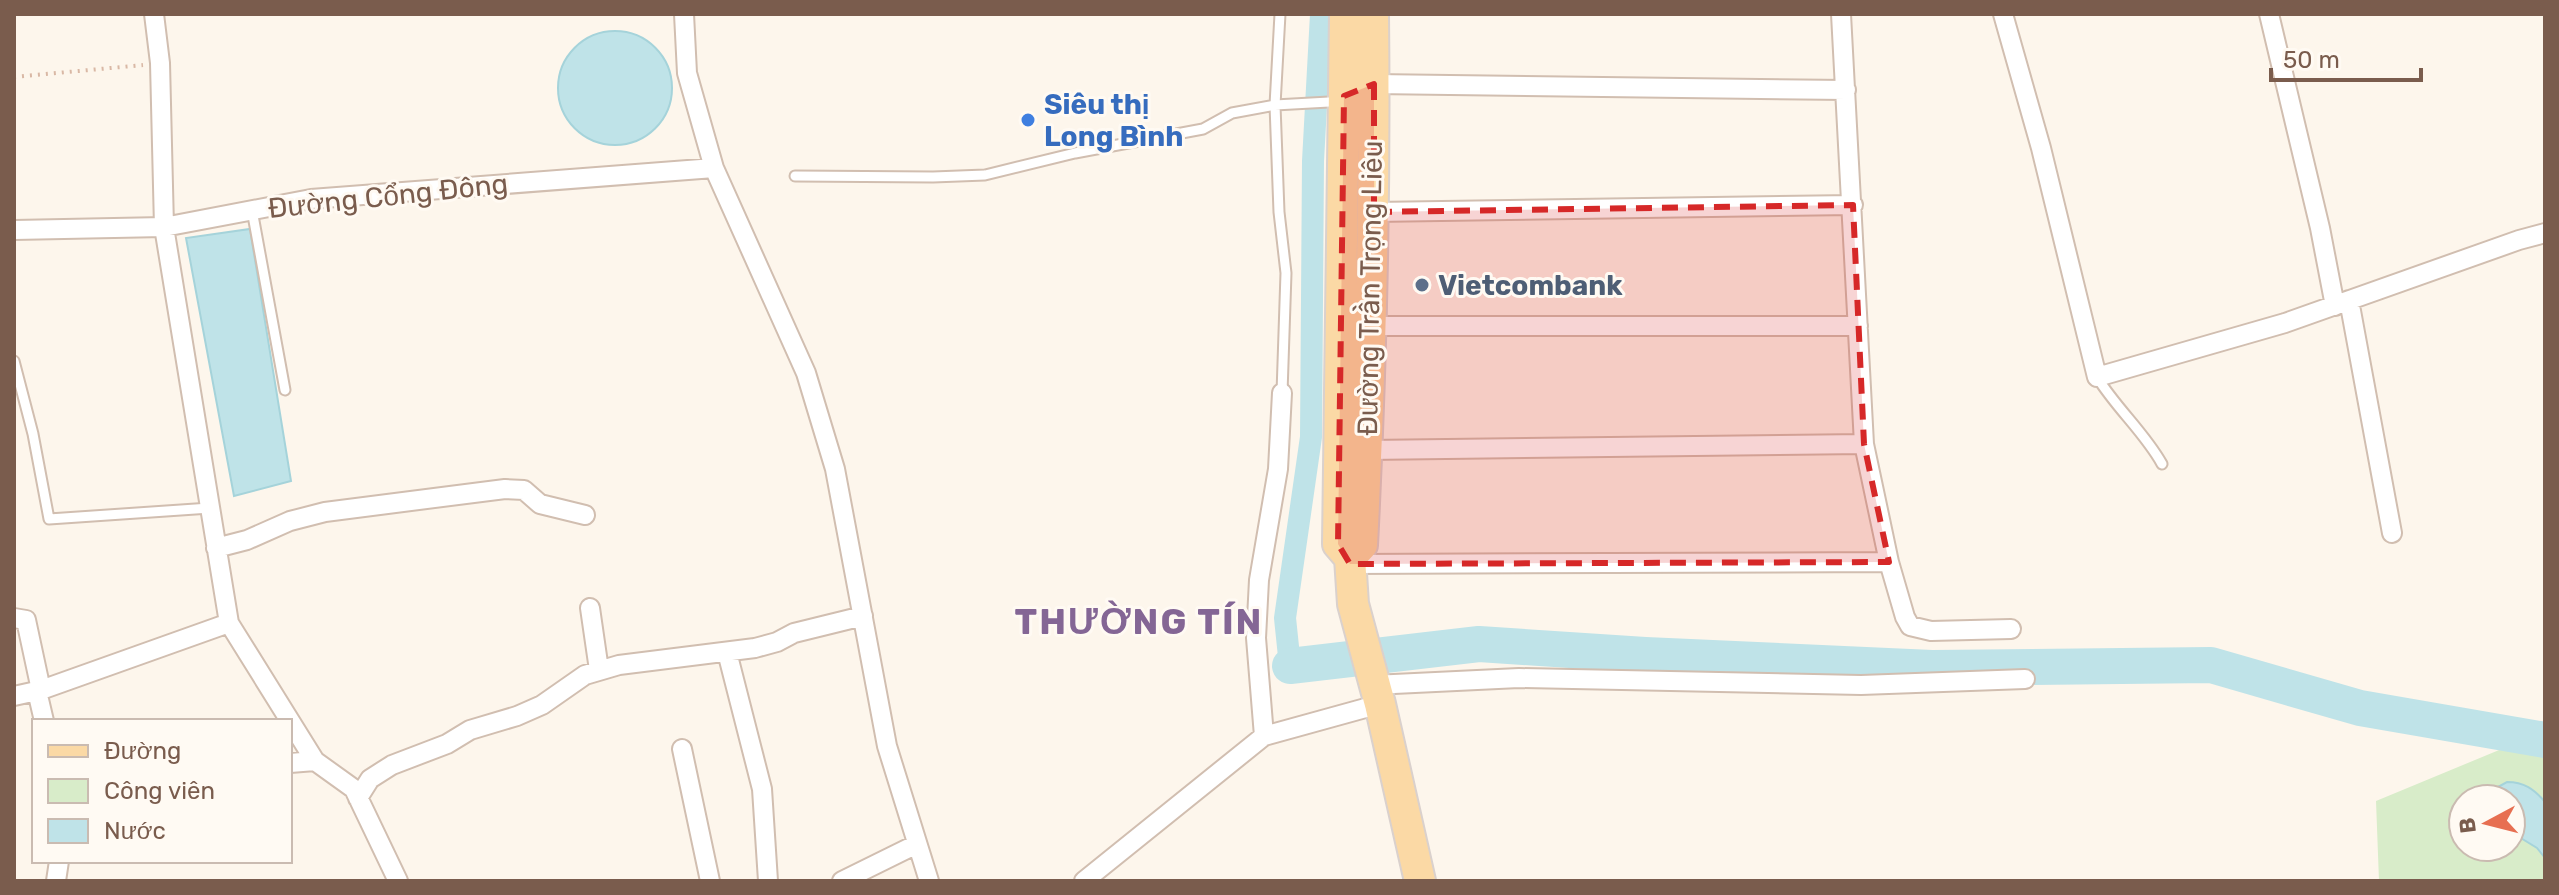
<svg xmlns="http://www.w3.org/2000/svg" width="2559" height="895" viewBox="0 0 2559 895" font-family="Rubik,sans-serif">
  <rect width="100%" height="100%" fill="#fdf6ec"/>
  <path fill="#d8ecc9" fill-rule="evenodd" d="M2545 731V881H2379L2376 801ZM2463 799H2511V847H2463Z"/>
  <path fill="#bfe3e8" stroke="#a5d3da" stroke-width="2" d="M558 88a57 57 0 1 1 114 0a57 57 0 1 1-114 0Z
    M250 229 291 481 234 496 186 238Z
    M2507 782C2524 782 2534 789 2545 802V858L2537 848 2511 832V799H2491L2496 788Z"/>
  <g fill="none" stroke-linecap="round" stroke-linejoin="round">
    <path stroke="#bfe3e8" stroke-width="22" d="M1290 666 1285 618 1311 437 1313 161 1321 14"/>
    <path stroke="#bfe3e8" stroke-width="36" d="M1290 666 1479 644 1645 655 1932 668 2211 665 2360 708 2545 740"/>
    <g stroke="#d1beb0" stroke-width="13">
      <path id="lane" d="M1280 14 1275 105 1279 212 1286 273 1282 393
        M795 176 933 177 985 175 1075 153 1203 129 1232 113 1275 105 1329 102
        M252 210 285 390
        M14 361 33 434 49 519 210 508
        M2097 377C2116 408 2145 433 2162 464"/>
    </g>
    <g stroke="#d1beb0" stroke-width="22">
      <path id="street" d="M154 14 160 63 164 227 229 623 315 761 354 789 398 881
        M684 14 687 73 714 168 806 373 835 469 887 746 929 881
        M1841 14 1864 444 1889 562
        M2003 14 2041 148 2097 377 2285 323 2519 240 2545 233
        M2269 14 2320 228 2335 306
        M1365 88 1374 84 1846 90
        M1374 212 1853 205
        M14 230 164 227 311 199 714 168
        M2349 300 2392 533
        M1370 326H1858
        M1367 450 1864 444
        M216 548 247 540 290 521 325 512 505 489 524 490 540 504 585 515
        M1350 564 1889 562 1905 617 1910 626 1931 631 2011 629
        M590 608 599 670
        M14 618 26 620 41 690
        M727 652 762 789 768 881
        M1373 685 1519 678 1861 685 2025 679
        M37 691 44 721
        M14 696 41 690 229 623
        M1264 736 1256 638 1259 580 1278 469 1282 393
        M682 749 710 881
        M290 763 315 761
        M358 798 370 779 392 765 447 744 470 730 517 716 542 705 585 675 619 665 755 648 777 642 794 633 863 616
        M56 881 59 861
        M842 881 917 844
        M1084 881 1264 736 1380 704"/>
    </g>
    <g stroke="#dad1cd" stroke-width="34">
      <path id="primary" d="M1345 14 1338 544 1350 558 1353 604 1380 704 1420 881
        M1350 558 1362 545C1371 368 1375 191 1373 14"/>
    </g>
    <path stroke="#d9b8a5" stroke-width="4" stroke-dasharray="2 6" stroke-linecap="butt" d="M14 77 143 65"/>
    <use href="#lane" stroke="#fff" stroke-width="9"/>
    <use href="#street" stroke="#fff" stroke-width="18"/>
    <use href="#primary" stroke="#fbd9a5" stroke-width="30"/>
  </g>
  <path fill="#d62828" fill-opacity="0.2" stroke="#d62828" stroke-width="6" stroke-dasharray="16 10" stroke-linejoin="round" d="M1374 84V212L1853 205 1864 444 1889 562 1350 564 1338 544 1344 96Z"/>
  <circle fill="#3f7fe0" stroke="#fffaf3" stroke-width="3" cx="1028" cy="120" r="8"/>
  <circle fill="#5c6f8a" stroke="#fffaf3" stroke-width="3" cx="1422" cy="285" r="8"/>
  <g text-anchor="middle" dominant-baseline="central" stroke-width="6" stroke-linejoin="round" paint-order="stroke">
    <g font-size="28" font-weight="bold" fill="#366cbe" stroke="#fffaf3" text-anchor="start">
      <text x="1044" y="104">Siêu thị<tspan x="1044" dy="32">Long Bình</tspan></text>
    </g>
    <g font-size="28" fill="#7a5c4d" stroke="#fffaf3">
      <text transform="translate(388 196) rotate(-6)">Đường Cổng Đông</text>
      <text transform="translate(1370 288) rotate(-89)">Đường Trần Trọng Liêu</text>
    </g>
    <g font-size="28" font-weight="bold" fill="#4e5e75" stroke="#fffaf3" text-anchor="start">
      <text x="1438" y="285">Vietcombank</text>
    </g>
    <g font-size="36" font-weight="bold" letter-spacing="2" fill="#846695" stroke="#fffaf3">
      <text x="1139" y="621">THƯỜNG TÍN</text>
    </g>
  </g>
  <rect width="2559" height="895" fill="none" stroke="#7a5c4d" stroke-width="32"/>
  <rect x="32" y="719" width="260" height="144" fill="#fffaf3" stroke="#cabbb1" stroke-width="2"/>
  <rect x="48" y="745" width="40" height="12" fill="#fbd9a5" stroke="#cabbb1" stroke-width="2"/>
  <text x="104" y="759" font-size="24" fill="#7a5c4d">Đường</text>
  <rect x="48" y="779" width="40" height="24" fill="#d8ecc9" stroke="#cabbb1" stroke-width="2"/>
  <text x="104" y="799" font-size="24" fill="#7a5c4d">Công viên</text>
  <rect x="48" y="819" width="40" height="24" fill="#bfe3e8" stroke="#cabbb1" stroke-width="2"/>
  <text x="104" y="839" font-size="24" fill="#7a5c4d">Nước</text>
  <g transform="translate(2487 823) rotate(263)"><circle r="38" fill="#fffaf3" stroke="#cabbb1" stroke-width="2"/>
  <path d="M0-6L14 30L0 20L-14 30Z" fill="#e76f51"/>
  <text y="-12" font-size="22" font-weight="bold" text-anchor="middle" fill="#7a5c4d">B</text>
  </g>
  <path d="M2271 68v12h150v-12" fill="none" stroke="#7a5c4d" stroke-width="4"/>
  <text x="2283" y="68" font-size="24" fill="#7a5c4d" stroke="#fffaf3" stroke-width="6" paint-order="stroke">50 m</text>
</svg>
